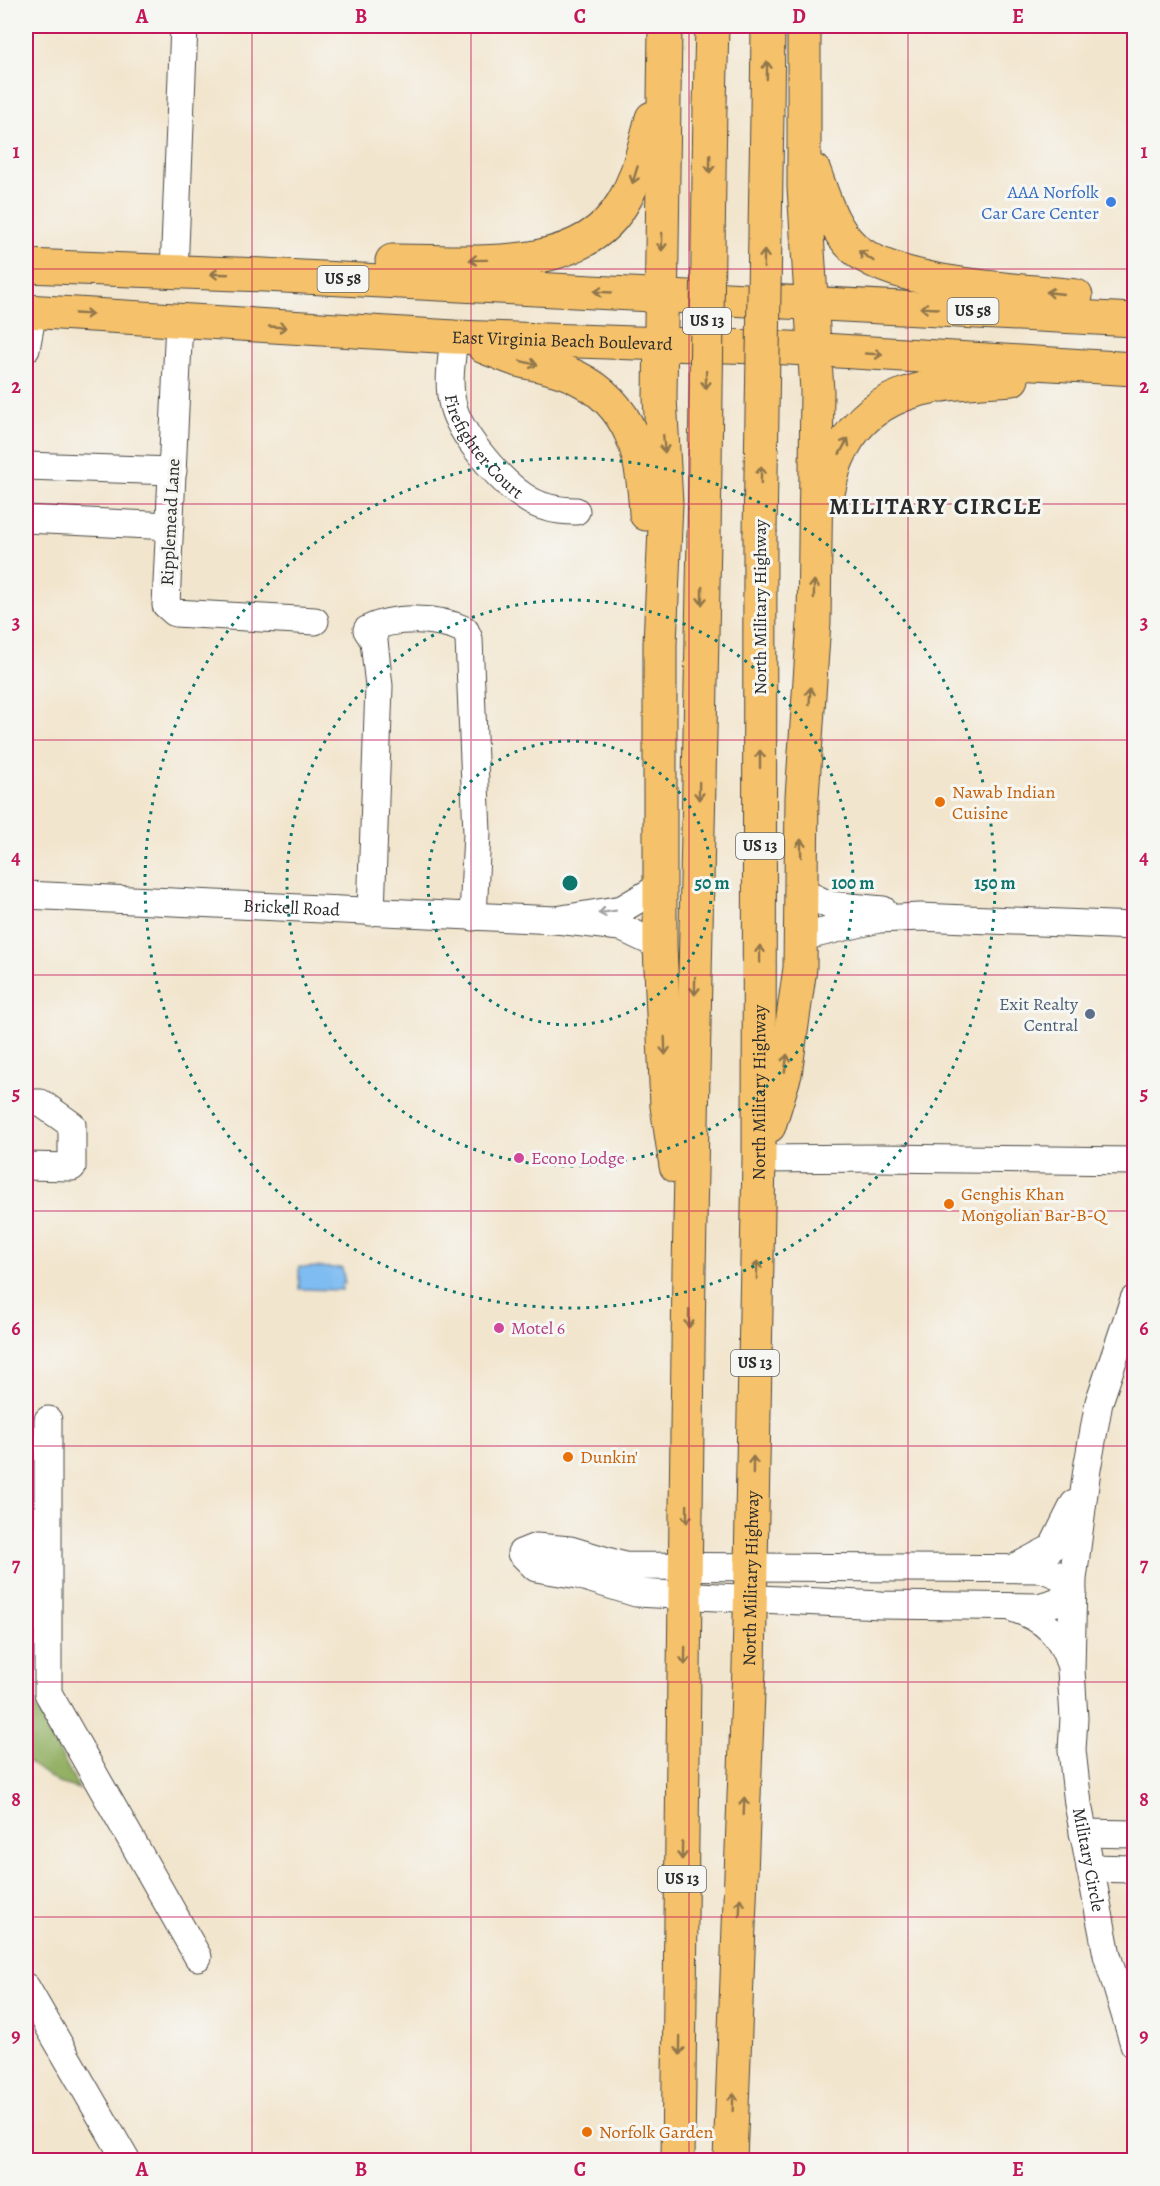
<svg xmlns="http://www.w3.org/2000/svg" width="1160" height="2186" viewBox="0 0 1160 2186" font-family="Alegreya,serif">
  <rect width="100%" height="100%" fill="#f6f6f2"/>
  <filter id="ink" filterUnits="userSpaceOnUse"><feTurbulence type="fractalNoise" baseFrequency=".0167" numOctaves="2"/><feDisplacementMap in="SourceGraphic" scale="12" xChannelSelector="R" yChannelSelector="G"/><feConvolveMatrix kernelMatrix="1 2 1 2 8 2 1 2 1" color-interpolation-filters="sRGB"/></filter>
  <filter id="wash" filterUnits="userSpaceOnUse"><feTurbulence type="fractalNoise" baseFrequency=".008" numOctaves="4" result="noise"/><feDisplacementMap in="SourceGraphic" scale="24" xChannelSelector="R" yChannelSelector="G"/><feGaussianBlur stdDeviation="1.35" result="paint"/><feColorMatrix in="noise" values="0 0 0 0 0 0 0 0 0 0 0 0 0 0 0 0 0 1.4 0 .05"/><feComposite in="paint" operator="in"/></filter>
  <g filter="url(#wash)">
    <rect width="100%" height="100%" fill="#f2e5cd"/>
    <path fill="#91af62" stroke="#5e6d46" stroke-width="1.5" d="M26 1688 79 1789 58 1783 26 1760Z"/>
    <path fill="#7ebcf1" stroke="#54748e" stroke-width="1.5" d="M299 1267 342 1268 345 1283H342V1290L299 1289Z"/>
  </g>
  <g filter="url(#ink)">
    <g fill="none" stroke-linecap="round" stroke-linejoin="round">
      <g stroke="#494743" stroke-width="29">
        <g id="minor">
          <path d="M174 272 184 26"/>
          <path d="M179 321 166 605 175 613 315 621"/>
          <path id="s1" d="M454 337C452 358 447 384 453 406 460 434 499 480 523 496 538 507 557 511 576 511"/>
          <path d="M26 349 33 311"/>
          <path d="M26 466 173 471"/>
          <path d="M26 519 170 526"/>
          <path d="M659 887 622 909 556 920 620 927 660 946"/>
          <path d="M801 891 829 905 883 910"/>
          <path id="s2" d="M26 895 556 920"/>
          <path d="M371 912 379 686 374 641 367 630C393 616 438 617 465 630L469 639 477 833 473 917"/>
          <path d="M802 937 879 919 920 917 1134 926"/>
          <path d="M26 1103H41L72 1125V1167L26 1166"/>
          <path d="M759 1159 880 1158 1134 1161"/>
          <path id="s3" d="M1134 1299 1099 1402 1087 1469 1073 1579 1071 1670 1074 1718 1072 1750 1078 1804 1107 1955 1134 2044"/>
          <path d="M48 1420V1693L198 1957"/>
          <path d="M536 1547 570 1550 624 1566 1043 1569 1062 1577 1073 1592 1056 1602 1039 1607 881 1605 636 1593 578 1575 536 1568 521 1553Z"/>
          <path d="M1016 1567 1052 1548 1074 1504"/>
          <path d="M1015 1609C1045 1619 1060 1634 1070 1664"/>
          <path d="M1083 1833 1134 1834"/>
          <path d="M1090 1868 1134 1869"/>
          <path d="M26 1987 126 2160"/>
        </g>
      </g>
      <g stroke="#494743" stroke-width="35">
        <g id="major">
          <path d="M665 26 660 398 666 503 660 644V946L667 1106 676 1166"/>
          <path d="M710 105 712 26"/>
          <path d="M767 114 768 26"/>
          <path d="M814 171C824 198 832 228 854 248 896 286 1018 289 1076 296"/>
          <path d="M392 261C465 260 579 277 622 204 638 178 644 147 652 118"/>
          <path d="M26 266 264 275 1134 320"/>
          <path id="s4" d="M26 311 454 337 789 348 1134 369"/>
          <path d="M484 347C495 351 507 357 518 360 537 365 558 368 576 377 633 405 643 456 646 514"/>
          <path d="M826 500C830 487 832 472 837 460 868 383 942 384 1012 379"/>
          <path d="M769 1126 785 1074 800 968 802 797 814 622 817 391 804 187V26"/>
          <path d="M678 2160 689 1270 704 538"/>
          <path id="s5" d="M730 2160 749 1667 759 1159 760 533"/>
        </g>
      </g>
      <use href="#minor" stroke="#fff" stroke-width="27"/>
      <use href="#major" stroke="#f5c16b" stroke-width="33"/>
      <g stroke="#494743" stroke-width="35" stroke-linecap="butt">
        <path id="major-bridge" d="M760 533 767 114
          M704 538 710 105"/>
      </g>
      <use href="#major-bridge" stroke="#f5c16b" stroke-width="33"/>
    </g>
    <defs><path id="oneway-shaft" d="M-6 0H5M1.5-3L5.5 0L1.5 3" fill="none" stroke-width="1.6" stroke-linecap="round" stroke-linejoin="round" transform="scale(1.5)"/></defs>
    <g stroke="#90764b">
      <use href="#oneway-shaft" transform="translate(767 70) rotate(-89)"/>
      <use href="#oneway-shaft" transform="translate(710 164) rotate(91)"/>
      <use href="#oneway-shaft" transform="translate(635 175) rotate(107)"/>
      <use href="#oneway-shaft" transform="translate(662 242) rotate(91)"/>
      <use href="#oneway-shaft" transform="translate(866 256) rotate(-146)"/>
      <use href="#oneway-shaft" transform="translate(764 259) rotate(-89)"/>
      <use href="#oneway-shaft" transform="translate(478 260) rotate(179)"/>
      <use href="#oneway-shaft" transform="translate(219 274) rotate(-178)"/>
      <use href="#oneway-shaft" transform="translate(603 292) rotate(-177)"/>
      <use href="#oneway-shaft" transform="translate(1055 293) rotate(-174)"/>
      <use href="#oneway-shaft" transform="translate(929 308) rotate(-177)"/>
      <use href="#oneway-shaft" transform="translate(84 314) rotate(3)"/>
      <use href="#oneway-shaft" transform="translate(278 327) rotate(3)"/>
      <use href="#oneway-shaft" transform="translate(874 354) rotate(3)"/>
      <use href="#oneway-shaft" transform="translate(529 363) rotate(14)"/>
      <use href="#oneway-shaft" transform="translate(706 380) rotate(91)"/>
      <use href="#oneway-shaft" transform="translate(664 444) rotate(85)"/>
      <use href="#oneway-shaft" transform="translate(844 446) rotate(-61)"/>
      <use href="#oneway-shaft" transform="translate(761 475) rotate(-89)"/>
      <use href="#oneway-shaft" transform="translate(814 589) rotate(-89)"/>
      <use href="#oneway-shaft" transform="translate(702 596) rotate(91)"/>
      <use href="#oneway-shaft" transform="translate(810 696) rotate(-86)"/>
      <use href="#oneway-shaft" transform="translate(760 759) rotate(-90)"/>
      <use href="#oneway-shaft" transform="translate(699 791) rotate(91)"/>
      <use href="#oneway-shaft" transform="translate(801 848) rotate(-91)"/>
      <use href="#oneway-shaft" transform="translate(760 954) rotate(-90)"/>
      <use href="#oneway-shaft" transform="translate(695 986) rotate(91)"/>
      <use href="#oneway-shaft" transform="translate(665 1046) rotate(88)"/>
      <use href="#oneway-shaft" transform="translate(786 1063) rotate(-82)"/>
      <use href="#oneway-shaft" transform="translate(757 1270) rotate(-89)"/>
      <use href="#oneway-shaft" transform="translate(689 1319) rotate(91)"/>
      <use href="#oneway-shaft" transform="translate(753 1465) rotate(-89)"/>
      <use href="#oneway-shaft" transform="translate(687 1514) rotate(91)"/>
      <use href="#oneway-shaft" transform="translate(685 1656) rotate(91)"/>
      <use href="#oneway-shaft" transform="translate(744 1806) rotate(-88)"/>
      <use href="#oneway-shaft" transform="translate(682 1851) rotate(91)"/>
      <use href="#oneway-shaft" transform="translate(740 1907) rotate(-88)"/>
      <use href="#oneway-shaft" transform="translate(680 2046) rotate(91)"/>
      <use href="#oneway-shaft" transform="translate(733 2102) rotate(-88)"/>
    </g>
    <use stroke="#a0a0a0" href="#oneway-shaft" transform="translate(607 912) rotate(171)"/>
  </g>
  <path fill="none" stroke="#c2185b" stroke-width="1.5" stroke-opacity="0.55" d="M252 26V2160M471 26V2160M689 26V2160M908 26V2160M26 269H1134M26 504H1134M26 740H1134M26 975H1134M26 1211H1134M26 1446H1134M26 1682H1134M26 1917H1134"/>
  <g fill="none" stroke="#0f766e" stroke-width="3" stroke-dasharray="3 6">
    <circle cx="570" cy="883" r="142"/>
    <circle cx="570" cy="883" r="283"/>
    <circle cx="570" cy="883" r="425"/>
  </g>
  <circle fill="#3f7fe0" stroke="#f6f6f2" stroke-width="2" cx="1111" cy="202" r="6"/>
  <g fill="#e8710a" stroke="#f6f6f2" stroke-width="2">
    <circle cx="940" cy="802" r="6"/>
    <circle cx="949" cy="1204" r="6"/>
    <circle cx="568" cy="1457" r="6"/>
    <circle cx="587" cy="2132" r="6"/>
  </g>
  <circle fill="#5c6f8a" stroke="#f6f6f2" stroke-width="2" cx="1090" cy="1014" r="6"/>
  <g fill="#d1479c" stroke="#f6f6f2" stroke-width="2">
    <circle cx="519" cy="1158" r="6"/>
    <circle cx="499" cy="1328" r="6"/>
  </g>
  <g text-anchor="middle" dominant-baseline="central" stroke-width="6" stroke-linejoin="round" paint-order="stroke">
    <g fill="#f6f6f2" stroke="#686867" stroke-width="1.5">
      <rect x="317.5" y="266" width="51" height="26" rx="4.5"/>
      <rect x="947.5" y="298" width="51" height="26" rx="4.5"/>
      <rect x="683" y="308" width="48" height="26" rx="4.5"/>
      <rect x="736" y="833" width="48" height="26" rx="4.5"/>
      <rect x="731" y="1350" width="48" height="26" rx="4.5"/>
      <rect x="658" y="1866" width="48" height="26" rx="4.5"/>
    </g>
    <g font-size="16" font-weight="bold" fill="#2b2b2b">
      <text x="343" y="279">US 58</text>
      <text x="973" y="311">US 58</text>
      <text x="707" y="321">US 13</text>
      <text x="760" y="846">US 13</text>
      <text x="755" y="1363">US 13</text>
      <text x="682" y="1879">US 13</text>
    </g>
    <g font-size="18" fill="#366cbe" stroke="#f6f6f2" text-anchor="end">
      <text x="1099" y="192">AAA Norfolk<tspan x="1099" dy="21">Car Care Center</tspan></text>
    </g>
    <g font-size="18" fill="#2b2b2b" stroke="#f6f6f2">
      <text stroke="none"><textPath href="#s4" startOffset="537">East Virginia Beach Boulevard</textPath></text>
      <text stroke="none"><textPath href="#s1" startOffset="120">Firefighter Court</textPath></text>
      <text transform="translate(170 522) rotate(-87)">Ripplemead Lane</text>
      <text transform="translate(760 607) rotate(-90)">North Military Highway</text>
      <text stroke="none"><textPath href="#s2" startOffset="266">Brickell Road</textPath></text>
      <text stroke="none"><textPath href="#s5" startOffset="1068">North Military Highway</textPath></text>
      <text stroke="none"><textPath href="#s5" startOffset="582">North Military Highway</textPath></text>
      <text stroke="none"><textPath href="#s3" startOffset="570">Military Circle</textPath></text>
    </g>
    <g font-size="18" fill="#c56008" stroke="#f6f6f2" text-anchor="start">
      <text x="952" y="792">Nawab Indian<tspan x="952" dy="21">Cuisine</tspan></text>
      <text x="961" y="1194">Genghis Khan<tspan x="961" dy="21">Mongolian Bar-B-Q</tspan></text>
      <text x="580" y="1457">Dunkin'</text>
      <text x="599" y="2132">Norfolk Garden</text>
    </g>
    <g font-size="18" fill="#4e5e75" stroke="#f6f6f2" text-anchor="end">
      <text x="1078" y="1004">Exit Realty<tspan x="1078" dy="21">Central</tspan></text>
    </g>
    <g font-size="18" fill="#b23c85" stroke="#f6f6f2" text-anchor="start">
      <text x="531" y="1158">Econo Lodge</text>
      <text x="511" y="1328">Motel 6</text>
    </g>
    <g font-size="24" font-weight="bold" letter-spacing="1.5" fill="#2b2b2b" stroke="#f6f6f2">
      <text x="936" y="506">MILITARY CIRCLE</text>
    </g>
  </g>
  <circle cx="570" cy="883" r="9" fill="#0f766e" stroke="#f6f6f2" stroke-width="3"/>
  <g font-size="18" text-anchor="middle" font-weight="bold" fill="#0f766e" stroke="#f6f6f2" stroke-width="6" stroke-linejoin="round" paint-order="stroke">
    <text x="712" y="889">50 m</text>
    <text x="853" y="889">100 m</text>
    <text x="995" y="889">150 m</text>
  </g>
  <rect width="1160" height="2186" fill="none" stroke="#f6f6f2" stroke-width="66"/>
  <rect x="33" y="33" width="1094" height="2120" fill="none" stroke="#c2185b" stroke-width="2"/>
  <g font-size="20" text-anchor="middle" font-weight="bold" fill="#c2185b">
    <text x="142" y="23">A</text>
    <text x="361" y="23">B</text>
    <text x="580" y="23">C</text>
    <text x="799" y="23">D</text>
    <text x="1018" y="23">E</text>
    <text x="16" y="158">1</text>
    <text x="1144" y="158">1</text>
    <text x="16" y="393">2</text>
    <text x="1144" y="393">2</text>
    <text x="16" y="629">3</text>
    <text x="1144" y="629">3</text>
    <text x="16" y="864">4</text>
    <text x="1144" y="864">4</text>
    <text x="16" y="1100">5</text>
    <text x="1144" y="1100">5</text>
    <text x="16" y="1335">6</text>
    <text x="1144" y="1335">6</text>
    <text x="16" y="1571">7</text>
    <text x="1144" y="1571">7</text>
    <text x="16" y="1806">8</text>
    <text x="1144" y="1806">8</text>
    <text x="16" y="2042">9</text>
    <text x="1144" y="2042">9</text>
    <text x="142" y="2176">A</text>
    <text x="361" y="2176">B</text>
    <text x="580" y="2176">C</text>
    <text x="799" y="2176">D</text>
    <text x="1018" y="2176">E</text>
  </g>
</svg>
